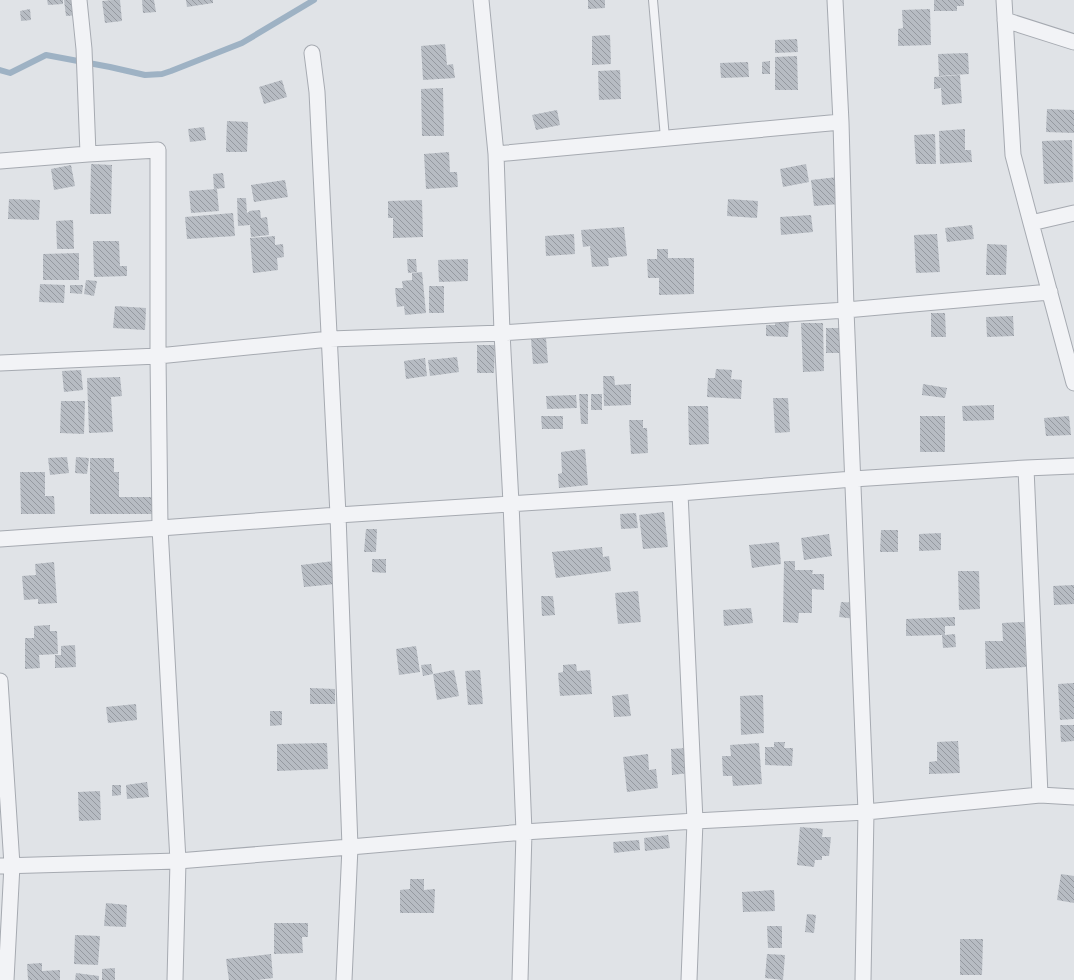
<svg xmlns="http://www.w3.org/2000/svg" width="1074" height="980" viewBox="0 0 1074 980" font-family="'Fira Sans',sans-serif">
  <defs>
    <pattern id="building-back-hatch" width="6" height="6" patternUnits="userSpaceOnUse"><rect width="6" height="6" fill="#b7bcc3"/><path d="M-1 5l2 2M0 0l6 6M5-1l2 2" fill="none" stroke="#9599a0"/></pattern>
  </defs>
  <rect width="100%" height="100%" fill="#e0e3e7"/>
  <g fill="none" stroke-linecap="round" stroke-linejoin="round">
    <path stroke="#9eb2c4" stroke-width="6" d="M0 70 10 73 46 55 110 67 145 75 162 74 171 71 242 43 314 0"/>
  </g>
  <path fill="url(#building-back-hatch)" d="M47 0H63V4L48 5Z
    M64 0H77L79 15 66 16Z
    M113 0H120L122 21 105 23 102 1Z
    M142 0H154L156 12 143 13Z
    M186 0H213V3L187 7Z
    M588 0H605V8L588 9Z
    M934 0H964V6H957V11H934Z
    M30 9 31 20 21 21 20 11Z
    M930 9 931 45 898 46V29L903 28 902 10Z
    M610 35 611 64 592 65V36Z
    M797 39 798 52 775 53V40Z
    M445 44 447 65 453 64 455 78 423 80 421 46Z
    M968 53 969 74 939 76 938 54Z
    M797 56 798 90H775V57Z
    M770 61V74H762V62Z
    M748 62 749 77 721 78 720 63Z
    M620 70 621 99 599 100 598 71Z
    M960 75 962 103 942 105 941 88 934 89V77Z
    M282 80 287 97 264 104 259 87Z
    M443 88 444 136H422L421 89Z
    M1047 109 1074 110V133L1046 132Z
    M557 110 560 125 536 130 532 115Z
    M227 121 248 122 247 152H226Z
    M204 127 206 140 190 142 188 129Z
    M965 129V150H971L972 162 940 164 939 131Z
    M935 134 936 164H916L914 135Z
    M1072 140 1073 182 1044 184 1042 141Z
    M449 152 450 172H457L458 187 426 189 424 154Z
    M91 164 112 165 111 214H90Z
    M806 164 809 182 783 187 780 169Z
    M71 165 75 186 54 190 51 169Z
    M223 173 225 188 214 189 213 174Z
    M838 177 840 204 814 206 811 180Z
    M285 180 288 197 254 202 251 185Z
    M217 189 219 211 191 213 189 191Z
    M237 198H246L247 213 249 212V211L260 210 261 218 267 217 269 235 251 237 250 225 238 226Z
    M9 199 40 200 39 220 8 219Z
    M728 199 758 201 757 218 727 216Z
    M422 200 423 237 393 238V218H388V201Z
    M233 213 235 236 187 239 185 217Z
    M811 215 813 232 781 235 780 217Z
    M73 220 74 249H57L56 221Z
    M972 225 974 239 947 242 945 228Z
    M624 227 627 256 608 258 609 266 592 267 590 246 583 247 581 230Z
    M574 234 575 254 546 256 545 236Z
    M937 234 940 272 916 273 914 235Z
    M275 236V245L283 244 284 257 277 258 278 270 253 273 250 238Z
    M93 241H119L120 266H127V276L94 277Z
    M987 244 1007 245 1006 275H986Z
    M657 249H668V258H694V294L659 295V278H648L647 259H657Z
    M79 253V280H43V254Z
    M407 259H416L417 272 408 273Z
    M468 259V281L439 282 438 260Z
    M422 272 426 313 405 315 404 306 397 307 395 288H403L402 281 412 280V273Z
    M86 280 97 281 94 296 84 294Z
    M40 284 65 285 64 303 39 302Z
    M70 285H83L82 294 70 293Z
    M429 286H444V313H429Z
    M115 306 146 308 145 330 113 328Z
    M931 313H945L946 337H931Z
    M1013 316 1014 336 987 337 986 317Z
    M775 322H789L788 337 766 336V325H775Z
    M801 323H823L824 371 803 372Z
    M826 328H839V353H826Z
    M546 338 548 363 533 364 531 339Z
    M477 345H495L494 373H477Z
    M457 357 459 372 430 376 428 360Z
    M425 358 427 376 406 379 404 361Z
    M716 369 732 370 731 379 742 380 741 399 707 397 708 378H715Z
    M81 370 83 390 64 392 62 371Z
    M603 376H614L615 385 631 384V405L604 406Z
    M120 377 122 396 111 397 113 432 89 433 87 378Z
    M923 384 947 388 945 398 922 395Z
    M579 394H588V424H581Z
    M591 394H602V410H591Z
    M576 395 577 408 547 409 546 396Z
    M773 398H788L790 432 775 433Z
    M61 401H85L84 434 60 433Z
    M994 405V420L963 421 962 406Z
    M688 406H708L709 444 689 445Z
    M541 416H563V429H542Z
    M920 416H945V452H920Z
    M1069 416 1071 435 1046 436 1044 418Z
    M629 420H643V428H647L648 453 631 454Z
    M585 449 588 485 559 488 558 474 562 473 561 452Z
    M67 457 69 473 50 475 48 458Z
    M76 457 89 458 87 474 75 473Z
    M90 458H114V472H119V497H161V514H90Z
    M20 472H45V496H54L55 514H21Z
    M664 512 668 547 643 549 639 515Z
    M636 513 638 528 621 529 620 514Z
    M366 529H377L376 552H364Z
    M881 530H898V552H880Z
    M941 533V550L919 551V534Z
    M829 534 832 556 804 560 801 538Z
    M779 542 781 564 752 568 749 545Z
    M602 547 603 557 609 556 611 571 556 578 552 552Z
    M372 559H386V573L372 572Z
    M334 561 336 584 304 587 301 565Z
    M784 561H795V570H813L812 574H824V590L812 589V613H799L798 623 783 622Z
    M54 562 57 603 38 604V599L24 600 22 576 36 575 35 564Z
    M958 571H979L980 609 959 610Z
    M1074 585V604L1054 605 1053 586Z
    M638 591 641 622 618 624 615 593Z
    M541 596H553L555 615 542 616Z
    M841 602 858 603 856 619 839 617Z
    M751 608 753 623 724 626 723 610Z
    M955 617V626H945V635L955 634 956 647 943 648 942 635 906 636V619Z
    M1024 622 1026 667 986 669 985 641H1003L1002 623Z
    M50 625V631H57L58 654 39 655 40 668 25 669V638H34V626Z
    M75 645 76 667 55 668V655H61V646Z
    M416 646 420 672 399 675 396 649Z
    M431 664 433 674 454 670 459 696 437 700 433 674 423 676 421 665Z
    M576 664 577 671 590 670 592 694 560 696 558 673 563 672V665Z
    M480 670 483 704 468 705 465 671Z
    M1074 683V719L1060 720 1058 684Z
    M310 688 335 689V704H310Z
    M628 694 631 716 614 717 612 696Z
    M763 695 764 733 741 735 740 696Z
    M136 704 137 720 108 723 106 707Z
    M270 711H282V725L270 726Z
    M1060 725H1074V741L1061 742Z
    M958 741 960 773 929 774V762L937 761V742Z
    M774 742H785L784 748H793L792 766 765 765V747H774Z
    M327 743 328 769 277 771V744Z
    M759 743 762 784 733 786 732 776H723L722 756H731L730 745Z
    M687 748 689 773 672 775 671 749Z
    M648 754 649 770 656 769 658 788 627 792 623 757Z
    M147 782 149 797 127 799 126 785Z
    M112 785H121V795L112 796Z
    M100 791 101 820 79 821 78 792Z
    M800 827 823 829 822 837H831L829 856H822V860H815L814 867 797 865Z
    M668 835 670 848 645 851 644 838Z
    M639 840 640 850 614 853 613 842Z
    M1061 874 1074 876V903L1057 900Z
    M410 879H424V890L435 889 434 913H400V890L410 889Z
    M774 890 775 911 743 912 742 892Z
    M106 903 127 905 126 927 104 926Z
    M807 914 816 915 814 933 805 932Z
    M274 923H308V937H302L303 953 274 954Z
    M767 926H782V948H768Z
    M75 935 100 936 98 965 74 964Z
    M960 939H983L982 975H960Z
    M271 954 273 978 257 980H229L226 959Z
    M767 954 785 955 783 980 765 978Z
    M42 963V971L60 970V980H28L27 964Z
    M115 968V980H102V969Z
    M76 973 99 976V980H75Z"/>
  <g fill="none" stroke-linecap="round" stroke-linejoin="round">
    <g stroke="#a6aab1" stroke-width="10">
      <path id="service" d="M653 0 665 138"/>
    </g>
    <g stroke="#a6aab1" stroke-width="17">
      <path id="minor" d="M79 0 84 49 88 154
        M481 0 496 154 502 333 511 503 524 832 520 980
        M835 0 841 122 846 310 866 812 863 980
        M1004 0 1013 155 1031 223 1074 383
        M1005 20 1074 42
        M312 53 317 92 338 515 350 847 344 980
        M496 154 841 122
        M0 161 88 154 158 150V356L160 528 178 861 175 980
        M1031 223 1074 213
        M0 363 158 356 330 339 502 333 846 310 1050 292
        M1026 468 1040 795
        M680 493 695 821 689 980
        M0 539 160 528 338 515 680 493 853 479 1026 468 1074 466
        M0 681 12 865 6 980
        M0 866 178 861 350 847 524 832 695 821 866 812 1040 795 1074 797"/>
    </g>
    <use href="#service" stroke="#f2f3f6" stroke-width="8"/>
    <use href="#minor" stroke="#f2f3f6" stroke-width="15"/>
  </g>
</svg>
